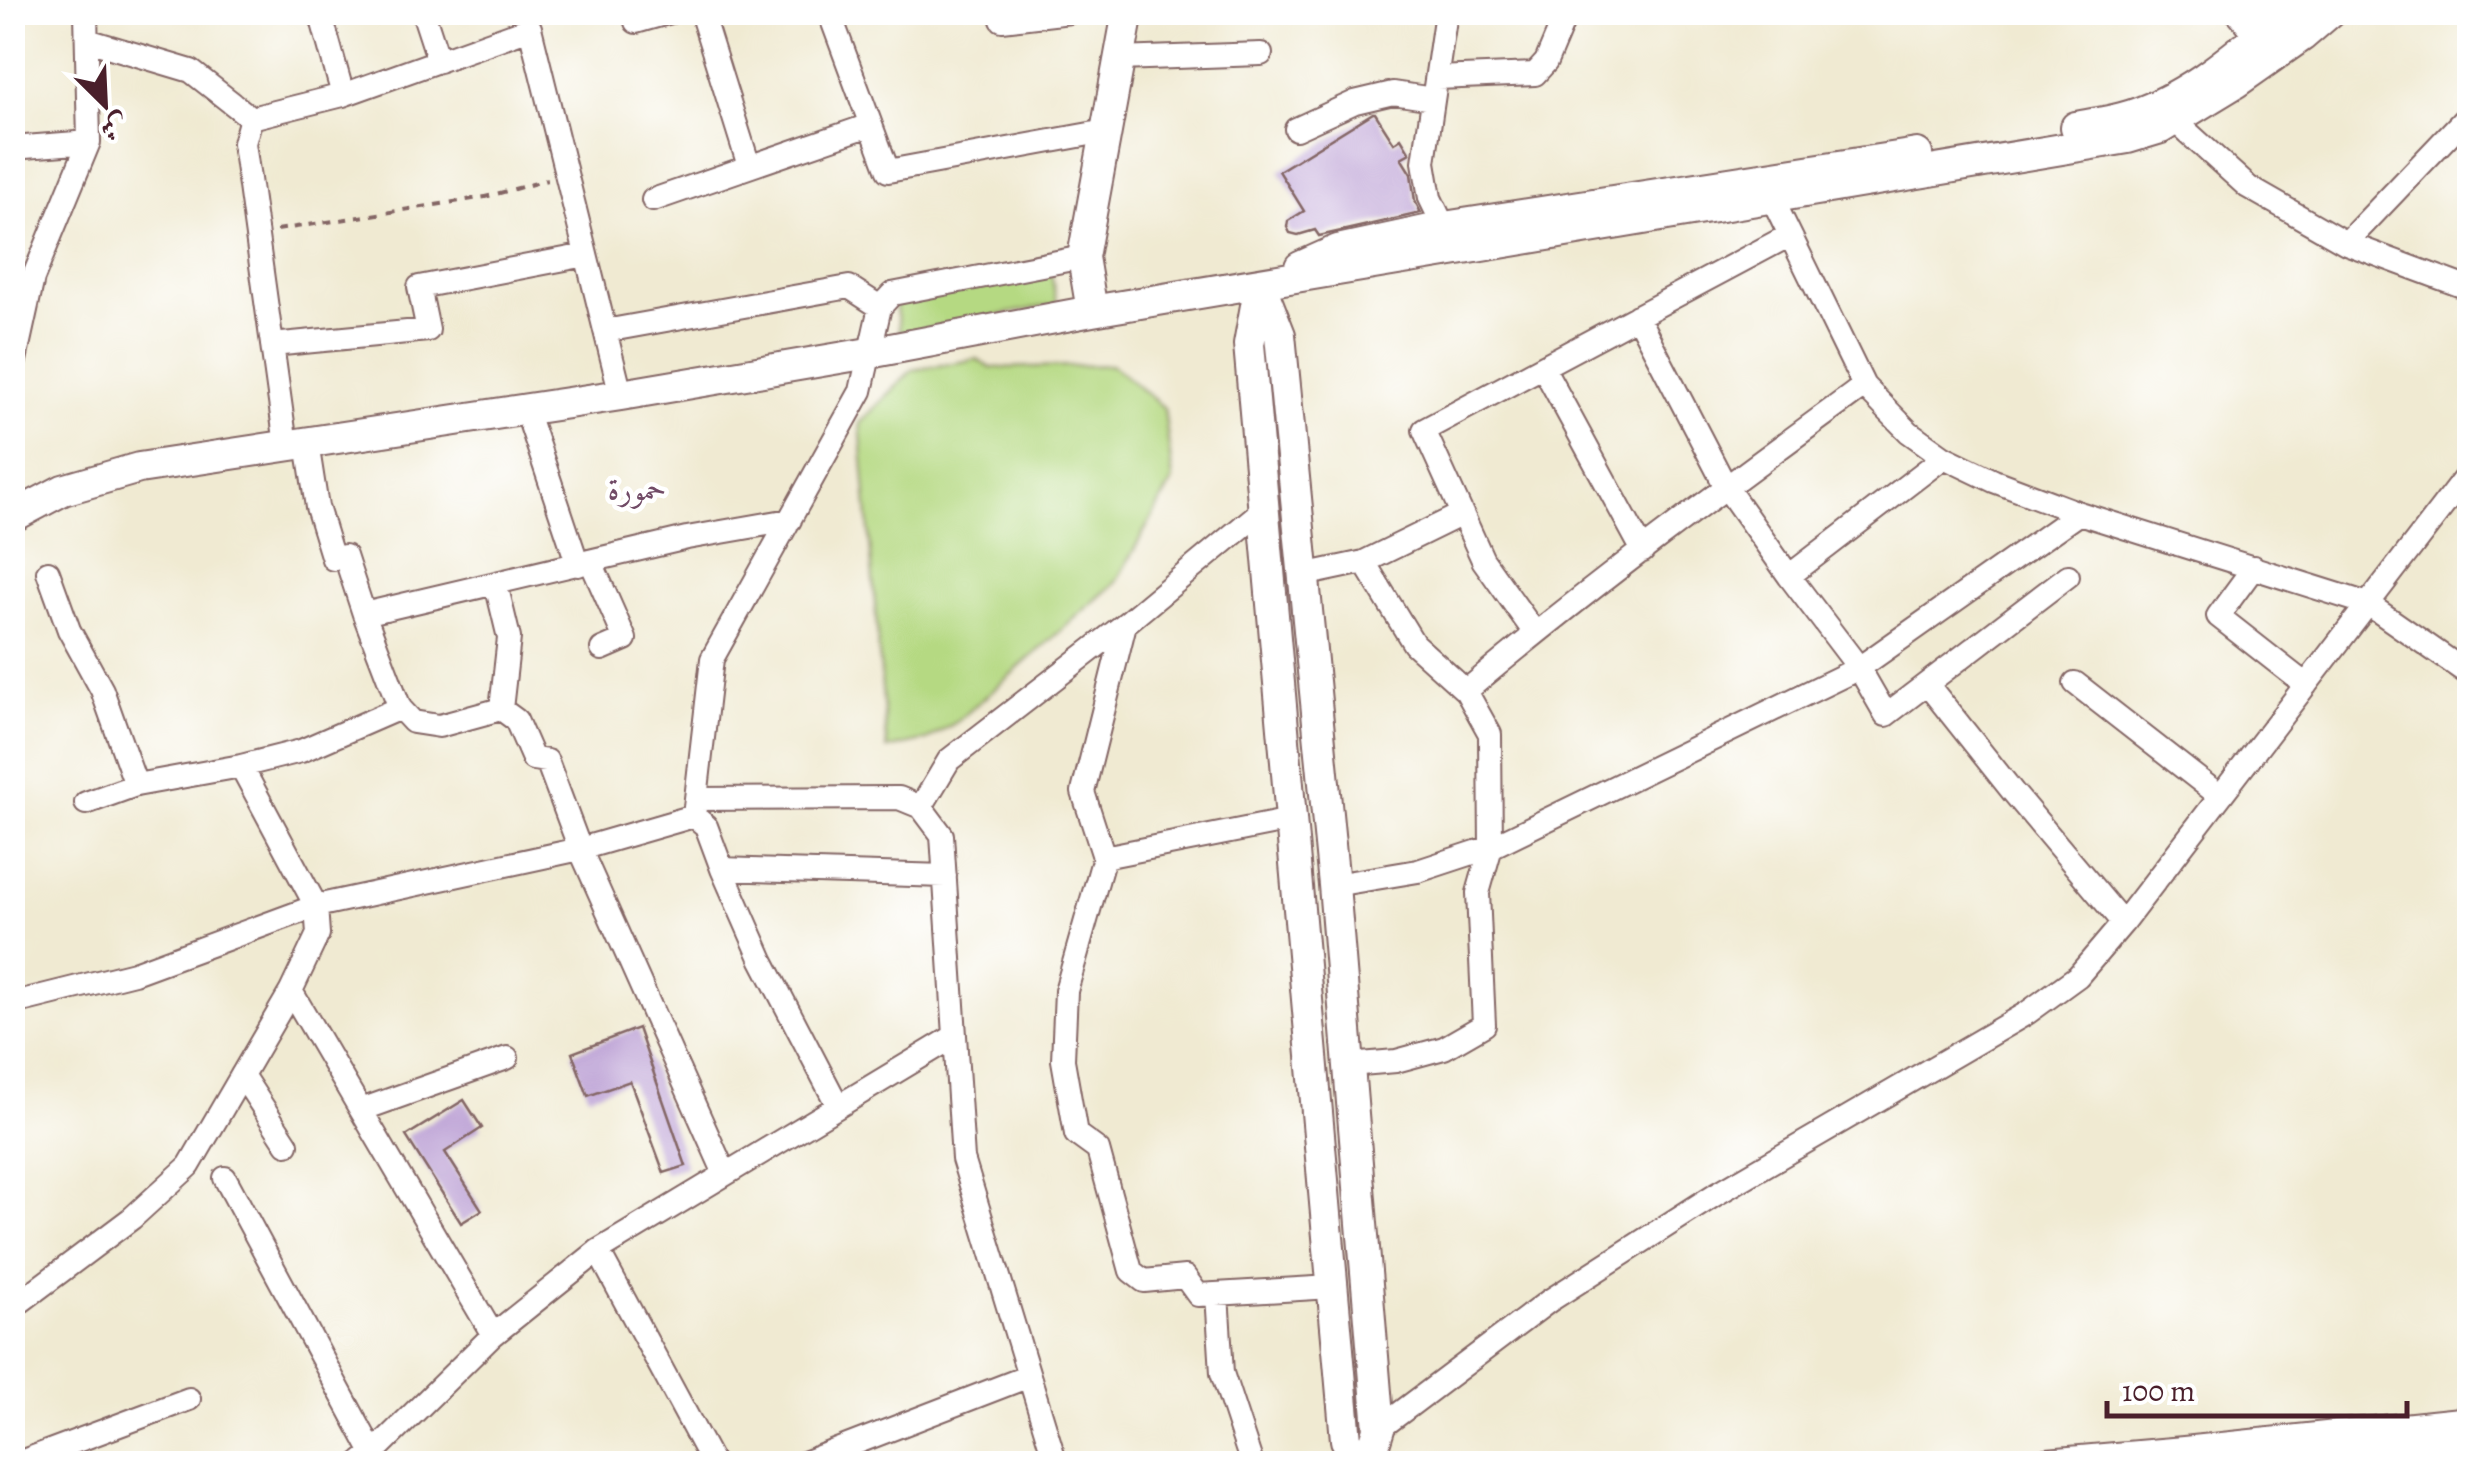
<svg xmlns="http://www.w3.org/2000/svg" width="2482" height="1476" viewBox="0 0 2482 1476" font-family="Alegreya,Amiri,serif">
  <rect width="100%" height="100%" fill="#fff"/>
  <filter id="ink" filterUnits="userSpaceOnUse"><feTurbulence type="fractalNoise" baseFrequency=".01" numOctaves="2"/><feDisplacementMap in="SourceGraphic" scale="20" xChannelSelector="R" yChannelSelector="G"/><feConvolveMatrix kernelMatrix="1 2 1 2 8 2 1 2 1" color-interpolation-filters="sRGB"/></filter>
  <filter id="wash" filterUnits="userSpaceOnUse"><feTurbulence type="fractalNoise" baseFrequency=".0048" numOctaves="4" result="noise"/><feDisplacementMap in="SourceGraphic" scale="40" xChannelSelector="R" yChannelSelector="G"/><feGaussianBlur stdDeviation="2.25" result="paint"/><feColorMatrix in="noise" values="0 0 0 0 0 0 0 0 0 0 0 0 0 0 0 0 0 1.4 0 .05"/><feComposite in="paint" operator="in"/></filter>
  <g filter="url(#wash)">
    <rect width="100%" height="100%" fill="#f0ead2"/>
    <path fill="#b5d982" stroke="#807c56" stroke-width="2.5" d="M1051 273 1057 304 900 334 895 303Z
      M977 359 990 368 1112 365 1164 408 1173 480 1116 582 958 721 927 740 887 749 860 423 912 370Z"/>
    <g id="blocks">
      <path fill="#b99dd3" d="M1373 113H1375L1394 143 1401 138 1410 153 1401 158 1411 174 1415 201 1421 213 1319 236 1315 230 1298 235 1290 233 1287 227 1288 221 1304 211 1279 171Z
        M638 1028 686 1166 664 1173 630 1081 588 1096 572 1053Z
        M464 1100 482 1128 445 1152 482 1210 461 1223 406 1136Z"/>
    </g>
  </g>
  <g filter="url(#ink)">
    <use href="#blocks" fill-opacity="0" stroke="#846665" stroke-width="2.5"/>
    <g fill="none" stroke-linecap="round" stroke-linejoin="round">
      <g stroke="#846665" stroke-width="26">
        <path id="minor" d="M320 12 343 95
          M423 12 439 61
          M701 12 749 166
          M829 12 888 171 1106 131
          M1446 12 1424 162 1430 198 1444 227 1447 238
          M2237 12 2258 37
          M1002 20 1070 12
          M636 22 671 12
          M87 40 191 71 251 118 244 143 286 445
          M1119 59 1261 54
          M1437 78 1535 74 1546 62 1567 12
          M2470 113 2346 243 2470 289
          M251 118 343 95 530 28 621 395
          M2174 120 2248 187 2346 243
          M1296 129 1355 102 1393 93 1433 99
          M12 148 89 142
          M1772 198 1864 386 1909 432 1944 457 1994 481 2079 513 2368 604 2470 675
          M653 200 870 125
          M1637 316 1726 487 1789 576 1859 668 1886 715 2068 576
          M605 331 849 287 880 307
          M272 345 428 330 419 287 586 255
          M1543 367 1643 551
          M12 374 33 278 89 142 86 12
          M526 410 578 565
          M591 562 625 639 602 649
          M1364 562 1414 644 1466 691
          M2254 567 2218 616 2306 685
          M48 572 69 630 102 690 136 785
          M1303 575 1364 562 1462 514
          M1789 576 1944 457
          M496 584 509 638 501 709 516 720 533 759 547 761 580 849 725 1174
          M364 614 687 538 790 520
          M1125 624 1083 792 1104 857 1066 991 1063 1060 1076 1134 1098 1150 1131 1271 1144 1281 1185 1277 1198 1295 1332 1287
          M1535 633 1483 560 1424 430 1790 235
          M2075 683 2220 796
          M1927 684 2013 792 2123 923
          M400 708 413 722 439 726 501 709
          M696 799 899 798 921 807 942 835 963 1159 1056 1464
          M86 803 136 785 241 766
          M921 807 949 760 1125 624 1265 508
          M694 816 706 826 722 869 762 960 838 1106
          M1104 857 1291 820
          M722 869 945 876
          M1334 885 1418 871 1491 847 1859 668 2079 513
          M291 991 493 1335
          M26 1000 134 973 316 906 241 766 301 751 400 708 364 614 345 556 333 559 317 507 307 443
          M1349 1065 1396 1061 1444 1048 1484 1025 1478 893 1491 847 1490 734 1466 691C1594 583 1730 484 1864 386
          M242 1075 287 1144
          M361 1110 507 1058
          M225 1178 373 1453 376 1464
          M598 1251 713 1464
          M1217 1294 1222 1373 1252 1464
          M12 1308 132 1218 189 1166 291 991 318 934 316 906 580 849 694 816 712 659 861 391 880 307 892 294 1083 257
          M1379 1429 1549 1301 1713 1196 2027 1013 2078 976 2123 923 2470 471
          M15 1464 189 1399
          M359 1464 373 1453 493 1335 598 1251 955 1036
          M801 1464 1029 1376"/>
      </g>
      <g stroke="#846665" stroke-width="34">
        <path id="major" d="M2076 127C2091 124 2107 122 2122 118 2185 101 2238 53 2287 12
          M1300 267 1338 250 1444 227 1917 154
          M1260 284 1280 335 1334 885 1379 1429 1368 1464
          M1260 284 1249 344 1346 1440 1362 1464
          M1092 311 1083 257 1128 12
          M12 517 63 490 139 468 621 395 869 353 1092 311 2128 138 2161 128 2235 83 2302 36 2330 12
          M2333 1457 2470 1444
          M2047 1464 2184 1452 2470 1422"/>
      </g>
      <path stroke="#846665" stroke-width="4" stroke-dasharray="8 8" stroke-linecap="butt" d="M277 230 485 197 547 180"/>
      <use href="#minor" stroke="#fff" stroke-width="22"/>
      <use href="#major" stroke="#fff" stroke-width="30"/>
    </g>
  </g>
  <g text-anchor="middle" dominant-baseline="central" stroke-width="9" stroke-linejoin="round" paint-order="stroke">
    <g font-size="32" fill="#714b66" stroke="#fff">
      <text x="637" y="489">حمورة</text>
    </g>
  </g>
  <rect width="2482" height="1476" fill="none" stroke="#fff" stroke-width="50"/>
  <g transform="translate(105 105) rotate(156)" stroke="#ffffff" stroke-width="8" paint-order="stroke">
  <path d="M0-8L18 38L0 25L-18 38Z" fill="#4a1f2b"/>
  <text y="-15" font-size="28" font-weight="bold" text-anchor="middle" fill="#4a1f2b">ش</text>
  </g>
  <path d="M2107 1401v15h300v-15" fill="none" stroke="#4a1f2b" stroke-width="5"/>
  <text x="2122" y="1401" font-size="30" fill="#4a1f2b" stroke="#ffffff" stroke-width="8" paint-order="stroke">100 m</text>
</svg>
